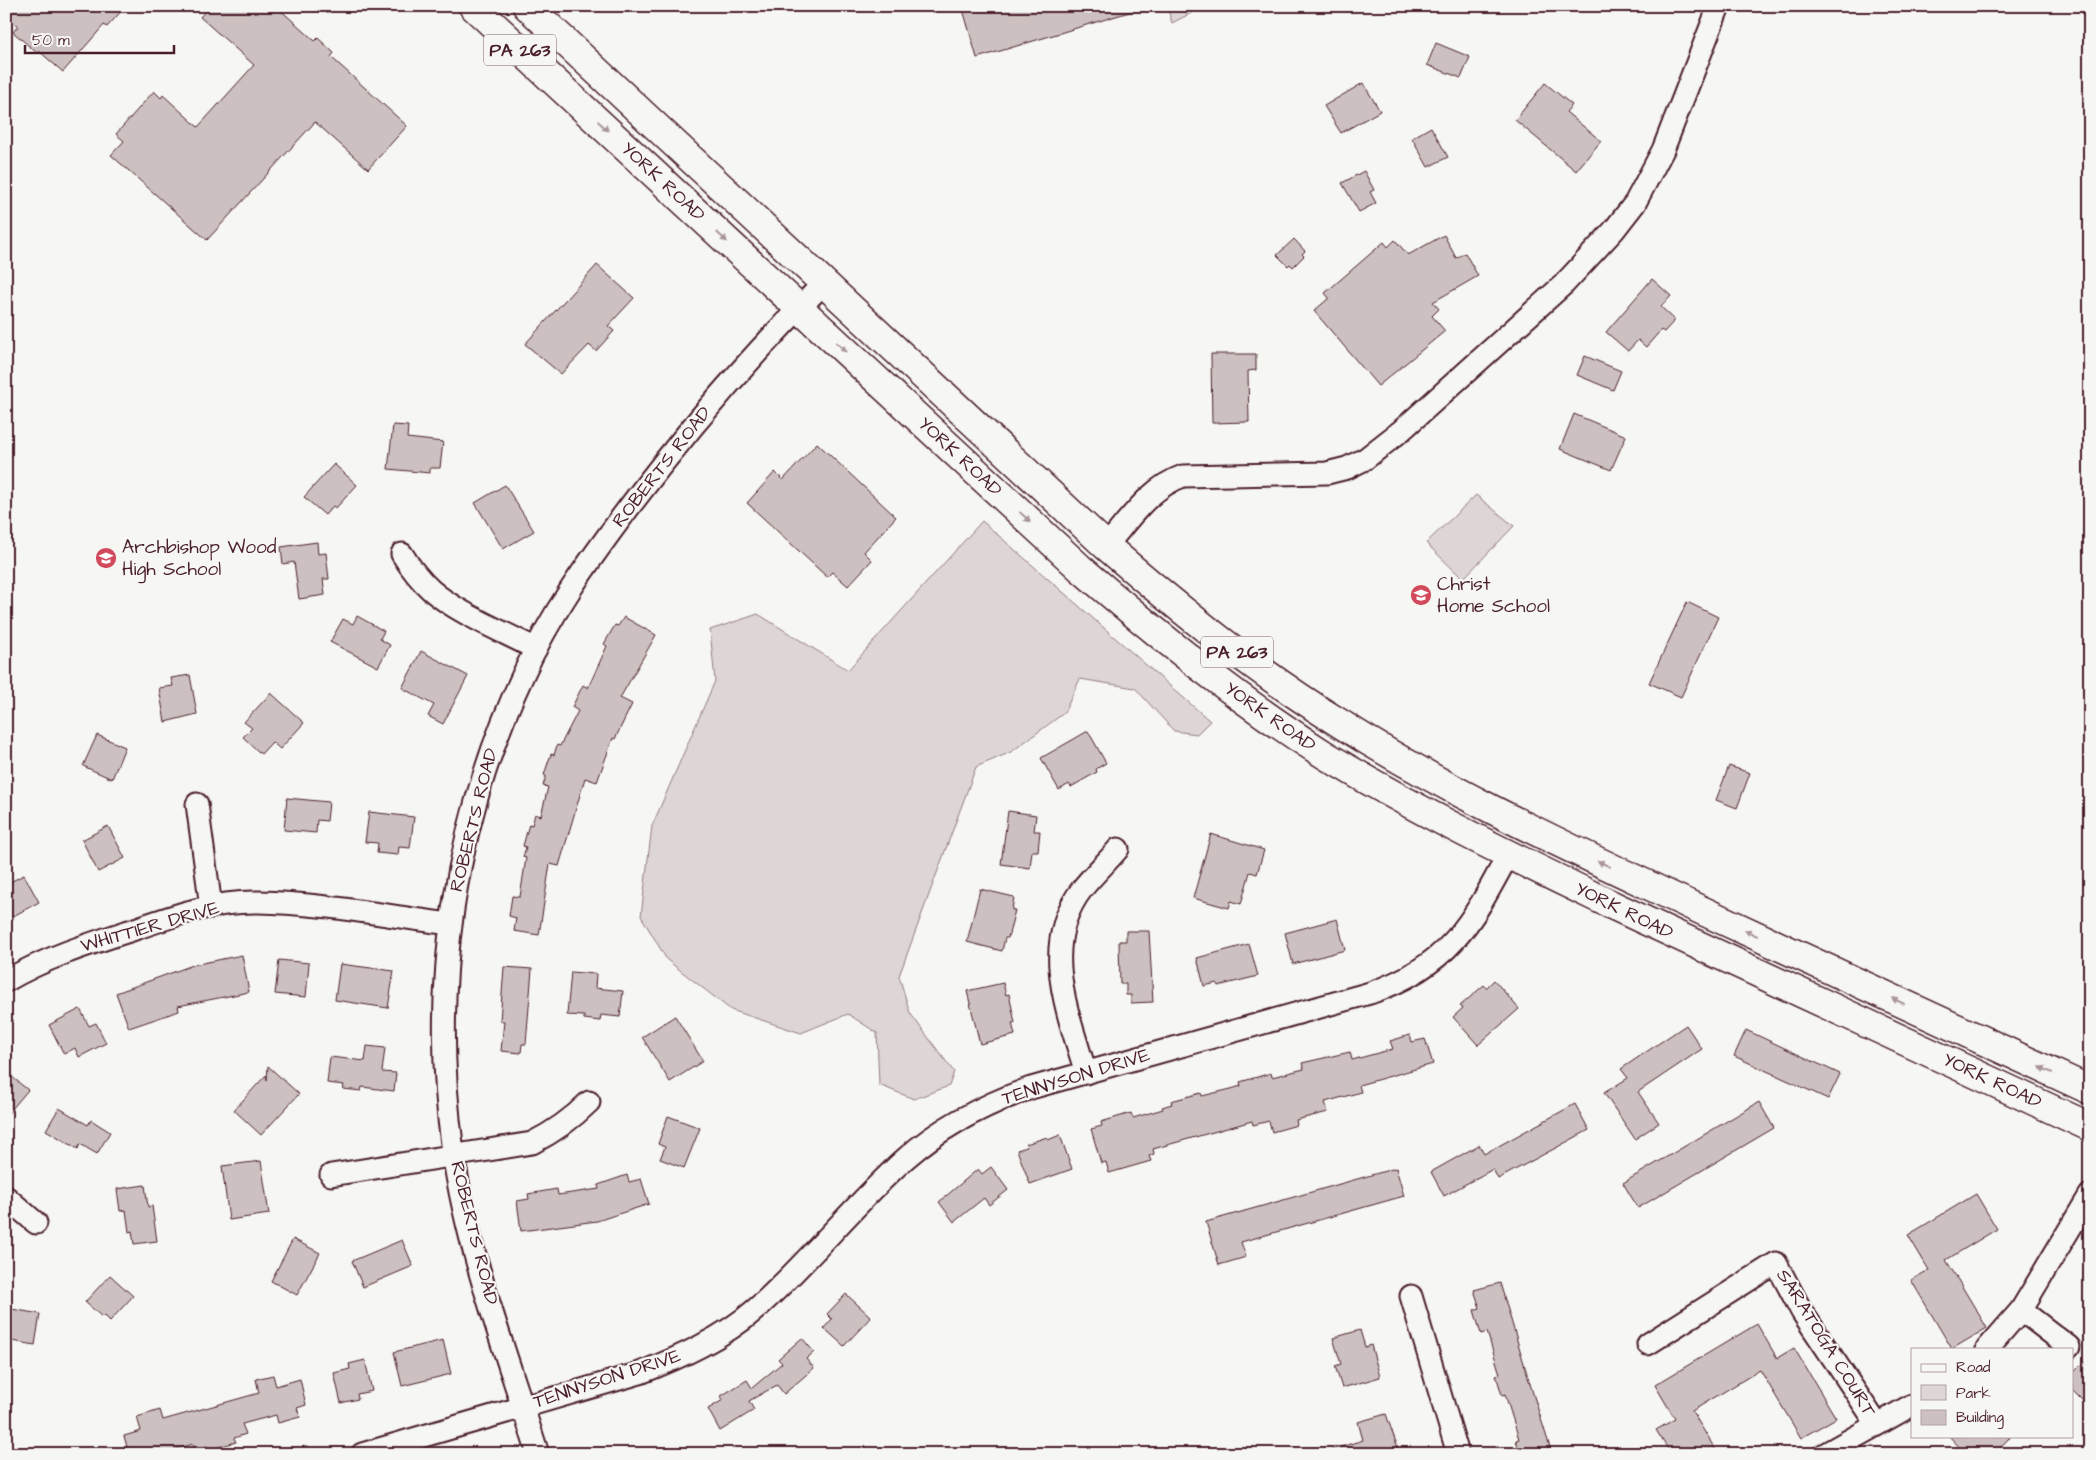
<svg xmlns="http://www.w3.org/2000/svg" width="2096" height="1460" viewBox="0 0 2096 1460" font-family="'Architects Daughter',sans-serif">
  <rect width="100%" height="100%" fill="#f6f6f2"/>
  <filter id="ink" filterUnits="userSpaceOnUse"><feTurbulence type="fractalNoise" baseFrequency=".02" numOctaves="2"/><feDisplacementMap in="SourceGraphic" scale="10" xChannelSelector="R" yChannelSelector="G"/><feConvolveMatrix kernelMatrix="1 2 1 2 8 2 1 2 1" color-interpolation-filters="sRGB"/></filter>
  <g filter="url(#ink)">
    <path fill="#ddd6d5" stroke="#947a80" d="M1167 6H1205L1172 23Z
      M1476 495 1514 526 1463 579 1426 543Z
      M982 521 1210 721 1197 734 1174 731 1135 688 1080 679 1064 713 1011 752 976 767 899 976 910 1013 954 1072 949 1086 914 1099 879 1085 877 1033 848 1014 801 1033 731 1010 667 960 641 916 652 826 715 681 710 630 758 614 848 670Z"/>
    <path fill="#ccc1c0" stroke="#4a1f2b" d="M6 6H126L107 27 104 25 63 72 39 51 37 53 13 32 18 26 6 16Z
      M210 6H276L315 41 318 38 334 53 331 57 407 126 368 169 315 122 207 240 111 155 124 141 116 134 154 91 161 98 163 95 198 127 254 65 200 17Z
      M962 6H1136V10L977 58Z
      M1436 43 1470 57 1461 78 1427 65Z
      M1363 83 1380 111 1341 133 1324 106Z
      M1545 83 1572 105 1566 112 1601 141 1576 171 1515 120Z
      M1431 127 1448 157 1428 167 1412 138Z
      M1364 171 1374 190 1370 192 1376 203 1359 212 1342 183Z
      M1444 235 1456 258 1465 253 1478 276 1433 302 1439 309 1432 316 1445 331 1378 386 1314 311 1329 298 1325 293 1384 242 1388 247 1395 240 1408 255Z
      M1294 239 1305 251 1302 254 1304 256 1293 267 1290 264 1288 266 1277 255Z
      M597 265 634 298 608 326 614 331 596 351 589 345 561 374 525 344Z
      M1652 279 1671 296 1661 307 1675 320 1664 332 1661 330 1646 347 1638 340 1628 351 1606 332Z
      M1211 354H1256V370L1248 371 1249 422 1212 423Z
      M1585 356 1621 371 1613 390 1577 375Z
      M1574 414 1626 436 1611 470 1560 449Z
      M393 425 408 426 407 438 443 442 440 468H430V473L388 469Z
      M817 443 896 517 864 552 872 560 848 586 832 572 827 577 747 503 775 472 783 480Z
      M334 464 357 485 336 508 333 506 325 515 304 497Z
      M505 485 534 531 503 549 475 503Z
      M317 542 318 554 326 553 329 579H323L325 595 299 599 294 562 283 564 281 547Z
      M1687 602 1718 617 1681 697 1649 683Z
      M357 616 384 631 380 639 390 645 378 667 330 642 343 619 353 624Z
      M624 617 656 635 620 698 632 704 615 739 613 738 597 782 585 778 559 866 550 864 539 935 514 931 516 918 509 916 512 896 520 897 526 858 523 857 526 847 523 846 529 824 532 825 535 814 541 816 548 787 543 786 546 776 544 775 551 754 554 755 557 745 560 746 578 711 572 707 583 685 588 688 607 646 604 644 615 625 618 626Z
      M421 651 468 676 443 724 428 716 434 705 402 688Z
      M190 675 197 714 165 722 159 688 173 686 171 678Z
      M271 693 304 723 280 749 272 742 261 754 243 737 252 728 244 722Z
      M1088 731 1106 763 1096 769 1097 772 1071 787 1069 784 1059 790 1041 758Z
      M97 735 125 747 112 779 83 766Z
      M1729 766 1750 773 1737 808 1716 800Z
      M287 798 329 802 327 821 317 820 316 833 284 830Z
      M1008 811 1036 815 1034 831H1040L1038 851H1032L1030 868 1001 864Z
      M369 812 414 817 410 848 399 847 398 855 377 853 378 843 365 842Z
      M108 826 125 858 98 872 82 840Z
      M1211 834 1264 850 1257 874 1250 872 1241 904 1231 901 1229 908 1193 898Z
      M24 875 39 902 6 920V884Z
      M980 889 1014 897 1012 910H1015L1008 938H1005L1002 951 967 942Z
      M1337 919 1345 950 1293 964 1285 933Z
      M1126 931H1149L1153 1002 1131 1003V995H1126V984H1120L1119 941H1126Z
      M1249 944 1258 976 1218 986 1217 983 1204 986 1197 958Z
      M242 955 249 992 178 1006 179 1011 129 1028 116 993 193 965Z
      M279 960 309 963 306 997 275 994Z
      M340 964 394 971 388 1008 335 1000Z
      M504 967 532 969 526 1044H522L521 1053 501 1051 504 1021H500Z
      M571 972 596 974 595 988 623 991 620 1017 601 1015 600 1021 584 1019V1016L567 1015Z
      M1494 980 1519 1009 1478 1045 1453 1017 1463 1008 1460 1006 1484 985 1486 988Z
      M1003 983 1006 995 1009 994 1015 1023H1012L1015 1035 980 1044 967 991Z
      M80 1009 89 1026 96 1023 106 1043 79 1057 75 1048 64 1054 49 1025Z
      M675 1016 703 1061 670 1082 642 1037Z
      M1686 1025 1702 1049 1638 1092 1659 1123 1635 1139 1604 1093 1628 1078 1621 1069Z
      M1746 1030 1840 1074 1828 1099 1734 1056Z
      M1410 1035 1412 1042 1425 1039 1433 1064 1359 1085 1361 1092 1325 1102 1328 1112 1296 1120 1297 1125 1272 1132 1269 1121 1253 1125 1252 1121 1153 1149 1154 1154 1149 1156 1151 1161 1109 1173 1106 1162 1101 1163 1091 1129 1102 1126 1101 1122 1131 1113 1133 1118 1163 1109 1162 1107 1172 1104 1171 1101 1201 1093 1202 1096 1231 1089 1241 1086 1240 1082 1271 1073 1272 1077 1304 1069 1302 1063 1350 1052 1352 1060 1393 1049 1390 1041Z
      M367 1046 385 1048 382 1072 396 1073 394 1091 362 1087 361 1091 343 1089 344 1085 327 1083 330 1057 365 1061Z
      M268 1066 299 1094 261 1135 234 1110 266 1075 267 1080Z
      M6 1072 28 1090 6 1116Z
      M1759 1102 1774 1128 1638 1208 1623 1183Z
      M1575 1104 1589 1130 1498 1179 1493 1169 1444 1196 1431 1172 1479 1145 1484 1154Z
      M59 1108 88 1125 91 1120 110 1132 97 1154 80 1144 78 1149 46 1130Z
      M668 1116 700 1128 684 1168 660 1159 665 1147 658 1144Z
      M1060 1135 1072 1169 1030 1184 1017 1150 1027 1147 1026 1144 1047 1137 1048 1140Z
      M261 1161 269 1214 229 1220 222 1166Z
      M991 1167 1008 1190 989 1205 984 1198 954 1222 939 1202 978 1169 982 1174Z
      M1396 1168 1404 1196 1241 1242 1246 1257 1219 1265 1206 1222Z
      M627 1175 629 1182 641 1179 649 1204 597 1221 521 1231 517 1201 529 1199 528 1194 557 1189 558 1195 599 1189 598 1185Z
      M145 1185 148 1207 152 1206 157 1241 134 1244 132 1231 129 1232 126 1210 120 1211 117 1189Z
      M1976 1194 1997 1229 1946 1260 1987 1328 1952 1349 1911 1280 1929 1270 1908 1235Z
      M293 1239 320 1253 297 1295 271 1281Z
      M402 1240 413 1266 363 1287 352 1261Z
      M110 1275 133 1296 110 1321 104 1315 102 1317 85 1302Z
      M1500 1283 1531 1387 1552 1454H1520L1516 1440 1519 1439 1505 1394 1502 1395 1496 1375 1500 1374 1487 1332 1481 1334 1474 1310 1480 1308 1474 1290Z
      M846 1294 871 1317 844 1346 824 1328 832 1319 827 1314Z
      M6 1308 40 1314 35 1345 6 1340Z
      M1757 1324 1777 1358 1794 1348 1836 1418 1801 1438 1760 1370 1692 1411 1718 1454H1671L1656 1430 1675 1419 1655 1385Z
      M1360 1330 1365 1347 1371 1345 1380 1377 1342 1388 1335 1366 1341 1364 1333 1338Z
      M802 1338 814 1352 806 1359 814 1368 784 1394 777 1385 749 1401 754 1410 720 1431 708 1409 723 1400 721 1396 747 1380 752 1388 782 1363 778 1359Z
      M443 1340 451 1374 402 1386 394 1352Z
      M2090 1356V1408L2072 1390V1374Z
      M365 1360 372 1391 357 1394 358 1399 341 1403 334 1373 350 1369 349 1364Z
      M273 1375 276 1386 300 1379 306 1405 297 1408 300 1417 278 1423 276 1415 242 1424 246 1434 234 1438 236 1442 208 1450 207 1446 194 1450 193 1444 160 1454H129L124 1436 141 1431 137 1417 160 1410 163 1420 259 1393 256 1379Z
      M1386 1414 1399 1451 1390 1454H1332L1331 1450 1363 1440 1358 1422Z
      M1949 1436H2011L1994 1454H1966Z"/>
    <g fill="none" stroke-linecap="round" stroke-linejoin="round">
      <g stroke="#4a1f2b" stroke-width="25">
        <path id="minor" d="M1106 546C1129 520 1149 488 1183 476L1327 473 1347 468 1365 459 1402 430 1564 284 1614 230 1635 203 1663 150 1719 6
          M402 554C410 567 420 580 431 590 457 613 504 632 536 649
          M197 804 211 907
          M6 981C45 958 86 945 129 931 170 917 213 901 258 902 322 903 387 916 450 924
          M1086 1073C1068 1013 1039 945 1082 889 1093 875 1107 862 1118 849
          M331 1175 532 1143C554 1132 571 1120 589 1102
          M6 1197 36 1223
          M1411 1296 1458 1454
          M2021 1310 2069 1347
          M1648 1344 1776 1263 1802 1312 1877 1424
          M1987 1349 2021 1310 2090 1195
          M362 1454 640 1373C681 1357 723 1338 756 1309 809 1262 853 1205 906 1158 943 1125 986 1104 1031 1088L1370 993C1449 966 1471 924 1508 855
          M538 1454C507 1355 468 1255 453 1152 430 989 453 825 523 675 550 615 588 562 627 510 687 430 753 353 824 283
          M1825 1454 1912 1405"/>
      </g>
      <g stroke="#4a1f2b" stroke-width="31">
        <path id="highway" d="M473 6 1080 568C1158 635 1238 700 1325 755 1418 812 1517 859 1614 906 1772 981 1932 1052 2090 1127
          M527 6 1106 546C1180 610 1257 672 1341 724 1451 794 1570 848 1688 904 1822 966 1956 1028 2090 1090"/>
      </g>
      <use href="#minor" stroke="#f6f6f2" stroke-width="21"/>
      <use href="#highway" stroke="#f6f6f2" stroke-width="28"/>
    </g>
    <defs><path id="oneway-solid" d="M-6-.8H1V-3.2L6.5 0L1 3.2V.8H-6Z" transform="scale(1.25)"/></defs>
    <g fill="#a99598">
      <use href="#oneway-solid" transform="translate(603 126) rotate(43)"/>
      <use href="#oneway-solid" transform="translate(722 237) rotate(43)"/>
      <use href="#oneway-solid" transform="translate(841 347) rotate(43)"/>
      <use href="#oneway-solid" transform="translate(1025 517) rotate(43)"/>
      <use href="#oneway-solid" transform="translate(1604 864) rotate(-155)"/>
      <use href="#oneway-solid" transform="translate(1751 933) rotate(-155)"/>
      <use href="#oneway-solid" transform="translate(1898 1001) rotate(-155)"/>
      <use href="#oneway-solid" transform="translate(2046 1070) rotate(-155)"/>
    </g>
  </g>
  <defs>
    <g id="school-disc" transform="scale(1.125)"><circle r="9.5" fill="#d1495b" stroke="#f6f6f2"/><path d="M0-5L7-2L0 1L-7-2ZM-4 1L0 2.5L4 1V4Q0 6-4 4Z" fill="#fff"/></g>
  </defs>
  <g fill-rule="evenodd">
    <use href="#school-disc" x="106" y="558"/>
    <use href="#school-disc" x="1421" y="595"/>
  </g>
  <g text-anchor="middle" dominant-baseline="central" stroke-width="4.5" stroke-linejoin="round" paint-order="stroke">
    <g fill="#f6f6f2" stroke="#7e6067" stroke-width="1">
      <rect x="484" y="34.5" width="72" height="31" rx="4"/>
      <rect x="1201" y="636.5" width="72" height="31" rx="4"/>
    </g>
    <g font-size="18" font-weight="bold" fill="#4a1f2b">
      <text x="520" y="50">PA 263</text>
      <text x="1237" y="652">PA 263</text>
    </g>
    <g font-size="19" fill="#4a1f2b" stroke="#f6f6f2">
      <text transform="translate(663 182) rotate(43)">YORK ROAD</text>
      <text transform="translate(960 457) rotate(43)">YORK ROAD</text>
      <text transform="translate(662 467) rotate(-52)">ROBERTS ROAD</text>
      <text transform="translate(1270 717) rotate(35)">YORK ROAD</text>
      <text transform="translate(474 820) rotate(-76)">ROBERTS ROAD</text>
      <text transform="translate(1624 911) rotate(26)">YORK ROAD</text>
      <text transform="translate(150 927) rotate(-16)">WHITTIER DRIVE</text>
      <text transform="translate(1076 1077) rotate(-17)">TENNYSON DRIVE</text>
      <text transform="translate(1992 1081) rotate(25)">YORK ROAD</text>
      <text transform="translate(474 1233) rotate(76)">ROBERTS ROAD</text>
      <text transform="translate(1826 1343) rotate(58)">SARATOGA COURT</text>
      <text transform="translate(607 1379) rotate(-18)">TENNYSON DRIVE</text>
    </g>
    <g font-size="19" fill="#4a1f2b" stroke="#f6f6f2" text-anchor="start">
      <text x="122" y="547">Archbishop Wood<tspan x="122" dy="22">High School</tspan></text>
      <text x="1437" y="584">Christ<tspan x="1437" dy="22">Home School</tspan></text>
    </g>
  </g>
  <rect width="2096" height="1460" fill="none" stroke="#f6f6f2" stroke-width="25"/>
  <rect x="12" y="12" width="2071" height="1435" fill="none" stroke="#4a1f2b" stroke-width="2" filter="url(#ink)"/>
  <rect x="1911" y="1348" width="162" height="90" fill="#f6f6f2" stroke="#b1a0a2"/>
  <rect x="1921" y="1364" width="25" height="8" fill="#f6f6f2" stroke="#b1a0a2"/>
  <text x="1956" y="1372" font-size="15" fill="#4a1f2b">Road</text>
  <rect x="1921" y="1385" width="25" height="15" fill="#ddd6d5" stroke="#b1a0a2"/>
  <text x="1956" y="1398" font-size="15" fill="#4a1f2b">Park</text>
  <rect x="1921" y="1410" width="25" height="15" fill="#ccc1c0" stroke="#b1a0a2"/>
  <text x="1956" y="1422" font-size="15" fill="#4a1f2b">Building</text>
  <path d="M25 45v8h149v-8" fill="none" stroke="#4a1f2b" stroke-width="2.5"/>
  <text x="32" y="45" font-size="15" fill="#4a1f2b" stroke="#f6f6f2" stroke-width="4" paint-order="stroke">50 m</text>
</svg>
